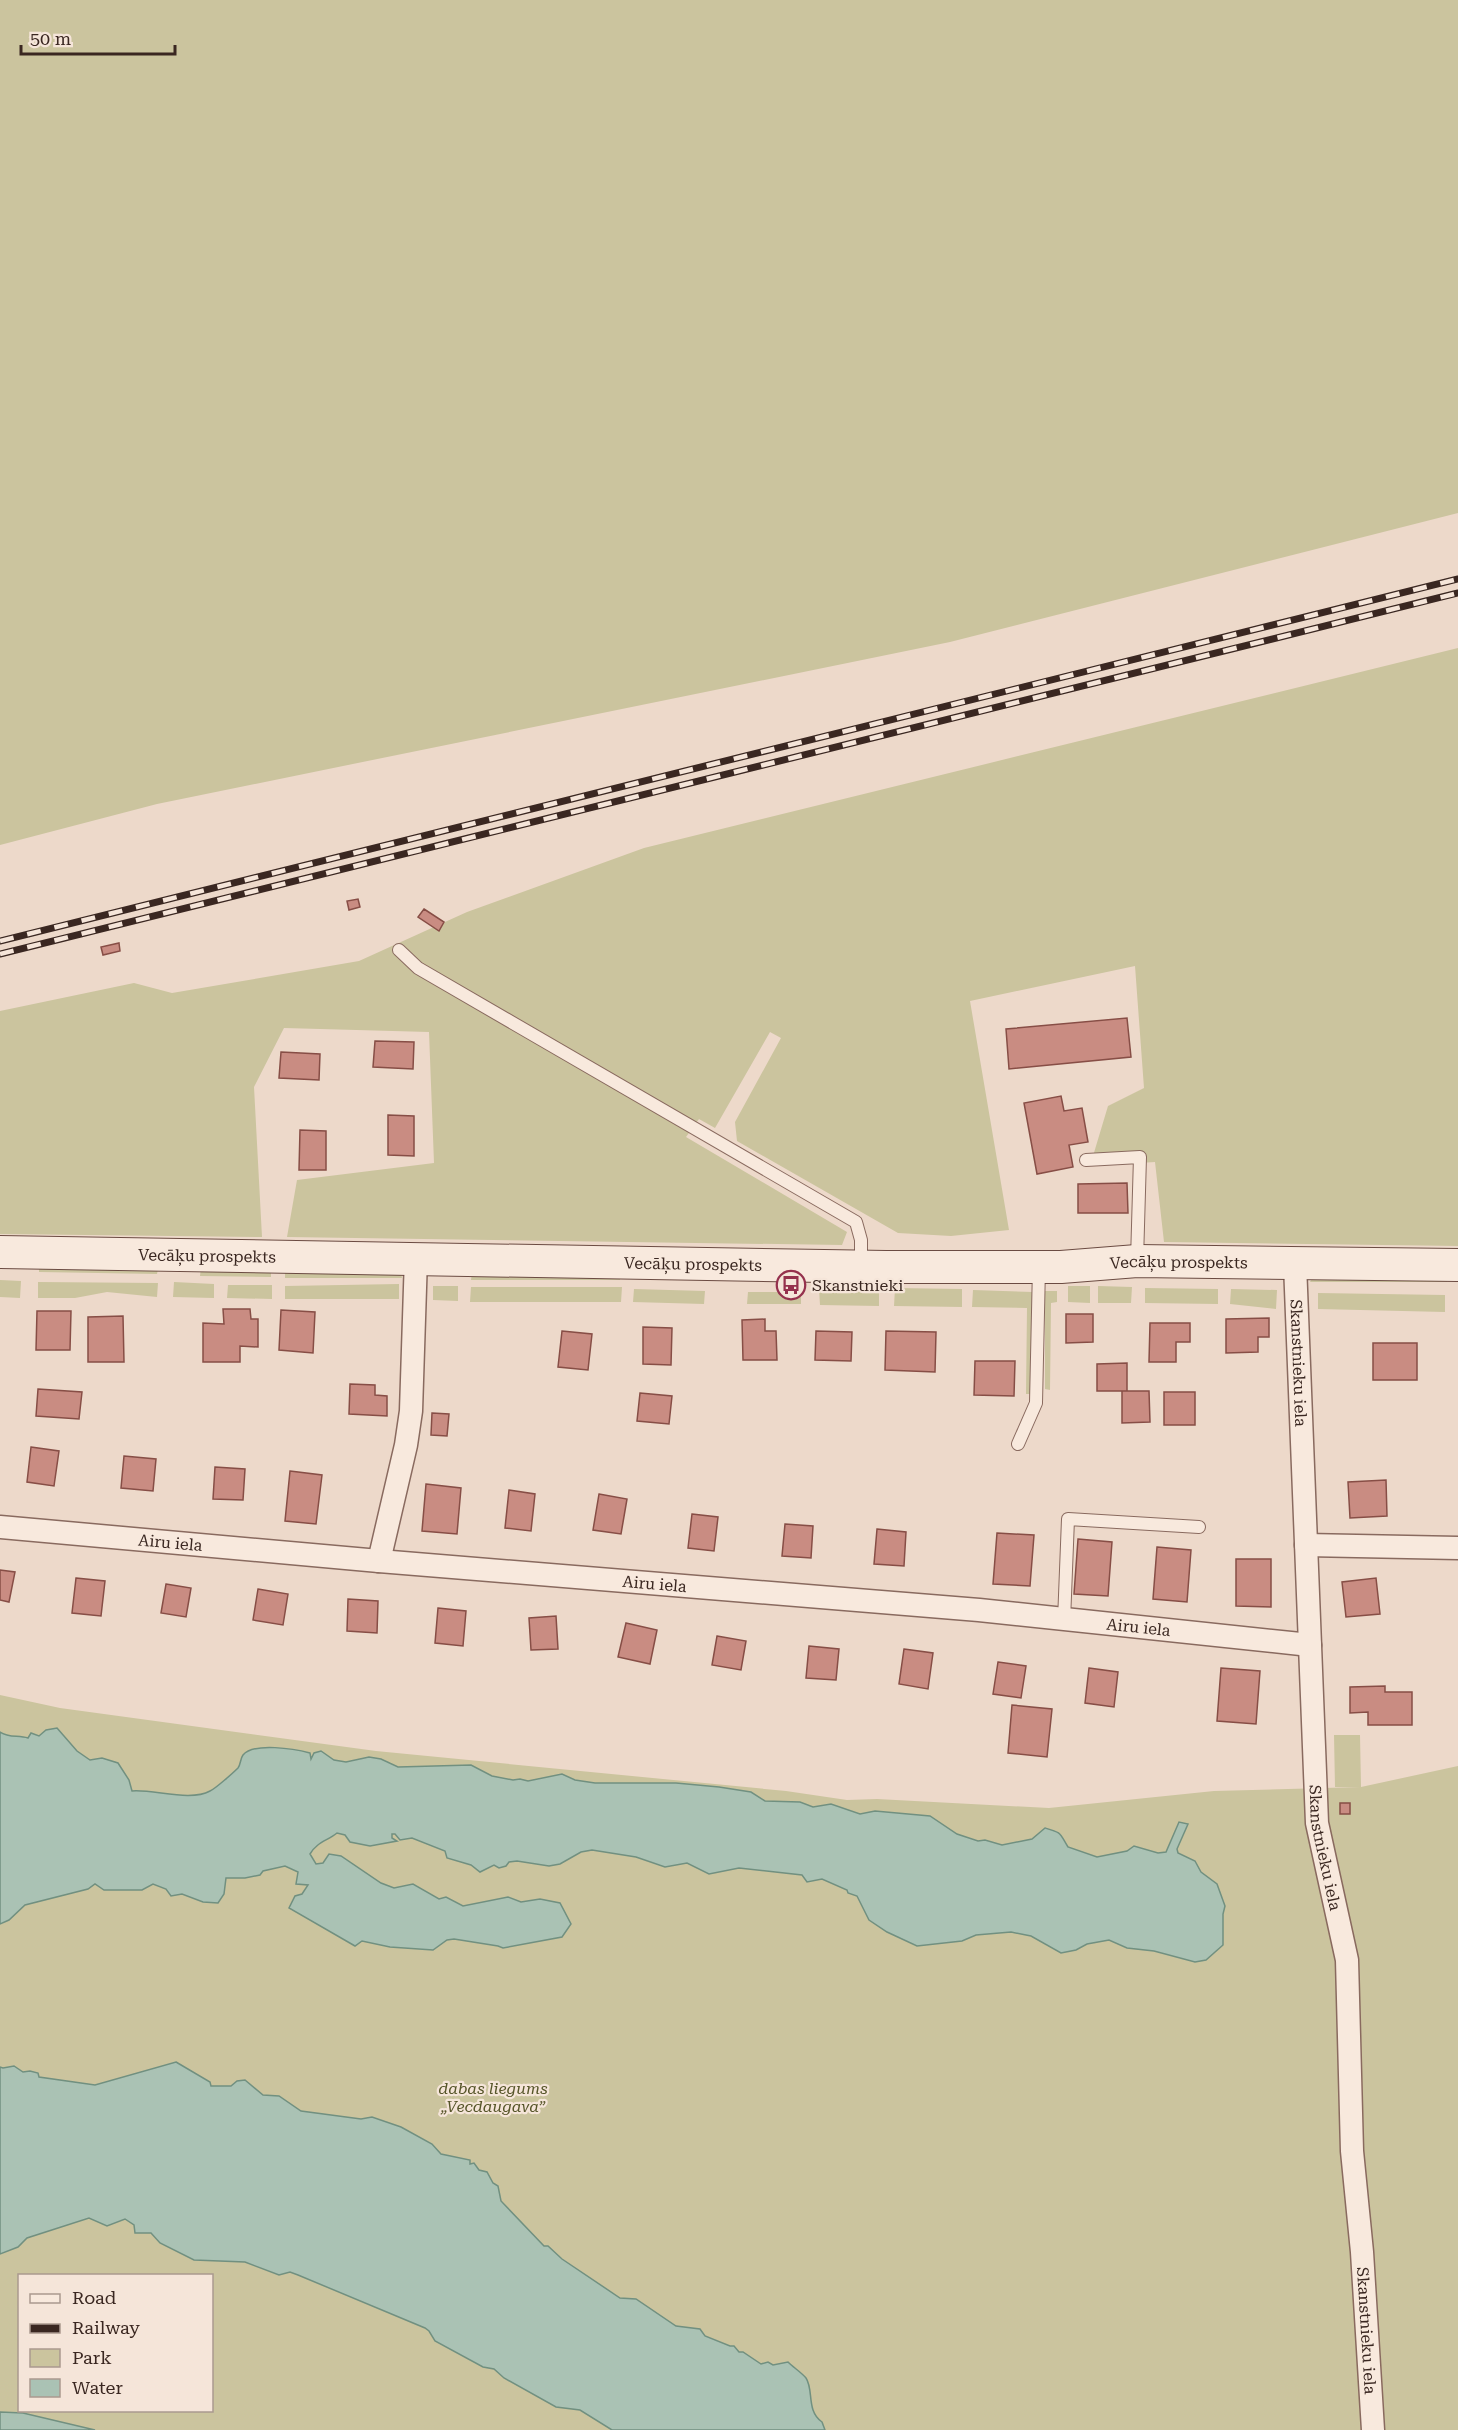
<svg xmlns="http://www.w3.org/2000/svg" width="1458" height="2430" viewBox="0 0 1458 2430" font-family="'Roboto Serif',serif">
  <rect width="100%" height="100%" fill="#edd9ca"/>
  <path fill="#cbc49e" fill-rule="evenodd" d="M0 0H1458V513L950 642 157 804 0 845Z
    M1458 648V1246L1164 1242 1155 1162 1090 1166 1108 1106 1144 1088 1135 966 970 1001 1009 1230 951 1236 898 1233 737 1141 735 1122 781 1038 770 1032 715 1128 699 1119 686 1137 847 1232 842 1245 287 1237 297 1180 434 1163 429 1032 284 1028 254 1087 262 1237 0 1234V1011L134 983 172 993 359 961 467 912 644 848Z
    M39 1266 158 1269 157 1274 39 1272Z
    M201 1267 271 1269V1277L200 1276Z
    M285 1268 401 1273 402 1278H285Z
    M472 1272H621L620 1280H471Z
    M1312 1278H1447V1282H1310Z
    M0 1280 21 1281 20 1298 0 1297Z
    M38 1282 158 1283 157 1297 107 1292 75 1298H38Z
    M174 1282 214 1284V1298L173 1297Z
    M399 1284V1299H285V1286Z
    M228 1285H272V1299L227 1298Z
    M433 1286H458V1301L433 1300Z
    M1068 1286H1090V1303L1068 1302Z
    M1098 1286 1132 1287 1131 1303H1098Z
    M471 1287H622L621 1302H470Z
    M895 1288 962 1289V1307L894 1306Z
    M1145 1288 1218 1289V1304L1145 1303Z
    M634 1289 705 1291 704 1304 633 1302Z
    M819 1289H879V1306L820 1305Z
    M1231 1289 1277 1290 1276 1309 1230 1304Z
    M973 1290 1033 1292 1031 1394H1026L1027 1308 972 1307Z
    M1045 1291H1057V1302L1051 1303 1050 1390 1045 1389Z
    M748 1292H801V1304H747Z
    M1318 1293 1445 1295V1312L1318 1309Z
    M0 1695 60 1708 376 1751 786 1791 847 1800 877 1799 1049 1808 1214 1791 1360 1787H1335L1334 1735H1360L1361 1787 1458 1766V2430H0ZM20 2276H212V2410H20Z"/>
  <path fill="#aac2b4" stroke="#719080" stroke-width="1.5" d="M57 1728 77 1751 90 1760 102 1758 118 1763 129 1780 132 1791C154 1789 190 1802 210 1791 215 1789 234 1772 238 1768 241 1764 240 1759 243 1755 254 1742 295 1749 310 1753L311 1759 314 1753 321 1751 334 1760 346 1762 369 1757 381 1759 398 1767 471 1765 492 1776 513 1780 520 1779 528 1781 562 1774 575 1780 595 1783H676L719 1787 751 1792 765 1801 800 1802 813 1807 831 1804 860 1814 875 1811 930 1816 957 1834 978 1841 985 1840 1002 1845 1032 1839 1045 1828C1062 1833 1059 1832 1068 1847L1097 1857 1127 1851 1134 1846 1158 1853 1166 1852 1179 1822 1188 1824 1177 1849 1178 1853 1195 1861 1201 1872 1217 1884 1225 1906 1223 1914V1945L1206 1960 1195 1962 1154 1951 1127 1948 1109 1940 1087 1944 1076 1950 1061 1953 1031 1936 1011 1932 976 1935 962 1941 917 1946 887 1932 869 1920 857 1896 848 1893 847 1890 822 1879 807 1882 802 1875 739 1868 709 1874 687 1863 665 1867 636 1857 592 1850 581 1852 560 1864 549 1866 517 1861 509 1862 506 1866 499 1868 494 1865 480 1872 471 1865 447 1858 445 1851 412 1838 400 1840 395 1834H392V1838L397 1841 370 1846 350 1842 345 1835 337 1833C327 1841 317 1842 310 1854L316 1864 323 1863 329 1854 341 1856 381 1883 394 1888 413 1884 439 1899 446 1897 463 1906 508 1897 521 1902 540 1899 560 1903 571 1924 562 1937 503 1948 498 1946 454 1939 447 1940 433 1950 390 1947 362 1941 355 1946 289 1908 295 1896 302 1894 308 1885 296 1884 298 1872 285 1866 263 1871 260 1875 245 1878H226L224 1894 218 1903 203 1902 182 1894 171 1896 166 1889 153 1884 142 1890H104L95 1884 88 1889 25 1905 9 1920 0 1924V1732C9 1738 18 1735 28 1738L31 1733 39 1736 46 1730Z
    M176 2062 210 2082 211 2086H231L237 2081 245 2080 263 2095 279 2096 301 2111 361 2119 372 2117 401 2127 432 2144 441 2154 470 2160V2164L474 2163 479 2170 487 2172 493 2183 498 2186 501 2201 544 2246H548L562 2259 620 2298 636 2299 676 2326 700 2329 705 2336 730 2346H734L739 2352H743L761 2364 768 2362 773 2365 788 2362C793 2367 802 2373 806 2378 814 2390 806 2411 822 2422L825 2430H612L580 2410 556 2407 504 2378 494 2369 483 2367 435 2341 429 2331 425 2328 298 2275 290 2272 279 2275 245 2262 194 2260 160 2243 151 2233H135L134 2225 125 2219 107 2226 89 2218 27 2238 18 2247 0 2254V2067L3 2068 14 2066 23 2072 30 2071 38 2073 39 2077 95 2085Z
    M0 2412 23 2413 95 2430H0Z"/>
  <path fill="#c98c82" stroke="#874e46" stroke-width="1.5" d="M358 899 360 907 349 910 347 901Z
    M424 909 444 922 439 931 418 917Z
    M119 943 120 951 103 955 101 947Z
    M1127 1018 1131 1057 1009 1069 1006 1029Z
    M375 1041 414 1042 413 1069 373 1067Z
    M281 1052 320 1054 319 1080 279 1078Z
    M1061 1096 1064 1111 1082 1108 1088 1142 1069 1145 1073 1167 1037 1174 1024 1103Z
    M388 1115 414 1116V1156L388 1155Z
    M300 1130 326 1131V1170H299Z
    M1127 1183 1128 1213H1078V1184Z
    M223 1309H250L251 1319H258V1347L240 1346V1362H203V1323L224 1324Z
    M281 1310 315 1312 313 1353 279 1350Z
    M37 1311H71L70 1350H36Z
    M1066 1314H1093V1342L1066 1343Z
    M123 1316 124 1362H88V1317Z
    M1269 1318V1337H1258V1352L1226 1353V1319Z
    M765 1319V1331H776L777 1360H743L742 1320Z
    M1150 1323H1190V1342H1176V1362H1149Z
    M643 1327 672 1328 671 1365 643 1364Z
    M562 1331 592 1334 588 1370 558 1367Z
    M816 1331 852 1332 851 1361 815 1360Z
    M886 1331 936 1332 935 1372 885 1370Z
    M1373 1343H1417V1380H1373Z
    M975 1361H1015L1014 1396 974 1395Z
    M1127 1363V1391H1097V1364Z
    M350 1384 375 1385V1395L387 1396V1416L349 1414Z
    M38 1389 82 1392 79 1419 36 1416Z
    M1122 1391H1149L1150 1422 1122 1423Z
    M1164 1392H1195V1425H1164Z
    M640 1393 672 1396 669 1424 637 1421Z
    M432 1413 449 1414 447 1436 431 1435Z
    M31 1447 59 1451 54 1486 27 1482Z
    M124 1456 156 1459 153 1491 121 1488Z
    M215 1467 245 1469 243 1500 213 1499Z
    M290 1471 322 1475 316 1524 285 1521Z
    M1386 1480 1387 1516 1350 1518 1348 1482Z
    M426 1484 461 1488 457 1534 422 1531Z
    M509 1490 535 1494 531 1531 505 1528Z
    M599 1494 627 1499 621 1534 593 1530Z
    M692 1514 718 1517 714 1551 688 1548Z
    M785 1524 813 1526 811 1558 782 1556Z
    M877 1529 906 1532 904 1566 874 1564Z
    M997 1533 1034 1535 1030 1586 993 1584Z
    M1078 1539 1112 1542 1108 1596 1074 1594Z
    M1157 1547 1191 1550 1187 1602 1153 1599Z
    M1236 1559H1271V1607L1236 1606Z
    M0 1570 15 1572 9 1602 0 1600Z
    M76 1578 105 1581 101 1616 72 1613Z
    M1376 1578 1380 1614 1346 1617 1342 1582Z
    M166 1584 191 1588 186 1617 161 1613Z
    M258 1589 288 1594 283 1625 253 1620Z
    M348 1599 378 1601 377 1633 347 1631Z
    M438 1608 466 1611 463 1646 435 1643Z
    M556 1616 558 1649 531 1650 529 1618Z
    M626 1623 657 1630 650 1664 618 1657Z
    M717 1636 746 1641 741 1670 712 1665Z
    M809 1646 839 1649 836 1680 806 1678Z
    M904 1649 933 1653 928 1689 899 1684Z
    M998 1662 1026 1666 1021 1698 993 1694Z
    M1089 1668 1118 1672 1114 1707 1085 1703Z
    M1221 1668 1260 1671 1256 1724 1217 1721Z
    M1385 1686V1692H1412V1725H1368V1712L1350 1713V1687Z
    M1012 1705 1052 1709 1047 1757 1008 1753Z
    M1340 1803H1350V1814H1340Z"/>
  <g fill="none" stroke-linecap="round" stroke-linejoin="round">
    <g stroke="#896a5f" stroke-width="14">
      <path id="lane" d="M399 950 418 968 856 1222 861 1240V1266
        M1086 1160 1140 1157 1137 1260
        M1018 1444 1036 1403 1039 1267
        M1064 1621 1068 1519 1199 1527"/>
    </g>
    <g stroke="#896a5f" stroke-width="25">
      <g id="street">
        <path id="s1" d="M1295 1264 1317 1823 1347 1960 1352 2151 1362 2252 1373 2430"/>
        <path id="s2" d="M0 1527 379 1561 979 1610 1310 1645"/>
        <path d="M1306 1545 1458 1548"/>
        <path d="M379 1561 406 1445 411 1411 416 1257"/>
      </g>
    </g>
    <g stroke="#6b4b42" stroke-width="34">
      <g id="secondary">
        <path id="s3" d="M0 1252 886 1267H1061L1137 1261 1458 1265"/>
      </g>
    </g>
    <use href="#lane" stroke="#f8e9dd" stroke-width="12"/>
    <use href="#street" stroke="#f8e9dd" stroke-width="22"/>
    <use href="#secondary" stroke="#f8e9dd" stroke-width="32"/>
    <g stroke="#3a2721" stroke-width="7">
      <path id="rail" d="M0 941 1458 579
        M0 954 1458 593"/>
    </g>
    <use href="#rail" stroke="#f5e5d9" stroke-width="4.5" stroke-dasharray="14" stroke-linecap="butt"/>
  </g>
  <defs>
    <g id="bus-ring" transform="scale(1.5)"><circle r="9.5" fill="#f5e5d9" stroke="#95314d" stroke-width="1.5"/><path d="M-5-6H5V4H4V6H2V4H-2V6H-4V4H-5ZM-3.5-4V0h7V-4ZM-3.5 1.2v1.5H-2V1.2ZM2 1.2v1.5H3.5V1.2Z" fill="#95314d"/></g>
  </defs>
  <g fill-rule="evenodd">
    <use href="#bus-ring" x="791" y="1285"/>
  </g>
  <g text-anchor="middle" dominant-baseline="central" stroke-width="4.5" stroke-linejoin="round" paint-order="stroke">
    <g font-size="16" fill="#3a2721" stroke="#f5e5d9">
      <text stroke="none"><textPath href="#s3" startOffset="207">Vecāķu prospekts</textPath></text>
      <text stroke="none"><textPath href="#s3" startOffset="693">Vecāķu prospekts</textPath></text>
      <text stroke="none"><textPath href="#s3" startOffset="1179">Vecāķu prospekts</textPath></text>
      <text stroke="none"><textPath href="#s1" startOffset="99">Skanstnieku iela</textPath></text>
      <text stroke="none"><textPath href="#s2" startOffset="171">Airu iela</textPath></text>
      <text stroke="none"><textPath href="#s2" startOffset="657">Airu iela</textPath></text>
      <text stroke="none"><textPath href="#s2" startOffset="1143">Airu iela</textPath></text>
      <text stroke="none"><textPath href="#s1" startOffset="585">Skanstnieku iela</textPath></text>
      <text stroke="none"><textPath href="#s1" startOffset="1071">Skanstnieku iela</textPath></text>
    </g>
    <g font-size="16" fill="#3a2721" stroke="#f5e5d9" text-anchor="start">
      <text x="812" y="1285">Skanstnieki</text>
    </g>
    <g font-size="16" font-style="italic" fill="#565529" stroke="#f5e5d9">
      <text x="493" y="2088">dabas liegums<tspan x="493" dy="18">„Vecdaugava”</tspan></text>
    </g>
  </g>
  <rect x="18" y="2274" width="195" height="138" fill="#f5e5d9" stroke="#aa998f" stroke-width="1.5"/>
  <rect x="30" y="2294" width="30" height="9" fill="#f8e9dd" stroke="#aa998f" stroke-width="1.5"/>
  <text x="72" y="2304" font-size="18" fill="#3a2721">Road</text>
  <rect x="30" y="2324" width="30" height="9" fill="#3a2721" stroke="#aa998f" stroke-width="1.5"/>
  <text x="72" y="2334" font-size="18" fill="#3a2721">Railway</text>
  <rect x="30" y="2349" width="30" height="18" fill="#cbc49e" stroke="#aa998f" stroke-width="1.5"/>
  <text x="72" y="2364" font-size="18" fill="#3a2721">Park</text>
  <rect x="30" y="2379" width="30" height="18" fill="#aac2b4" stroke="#aa998f" stroke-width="1.5"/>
  <text x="72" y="2394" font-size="18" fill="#3a2721">Water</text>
  <path d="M21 45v9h154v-9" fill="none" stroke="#3a2721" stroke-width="3"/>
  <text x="30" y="45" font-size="18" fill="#3a2721" stroke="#f5e5d9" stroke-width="4.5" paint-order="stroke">50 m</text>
</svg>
